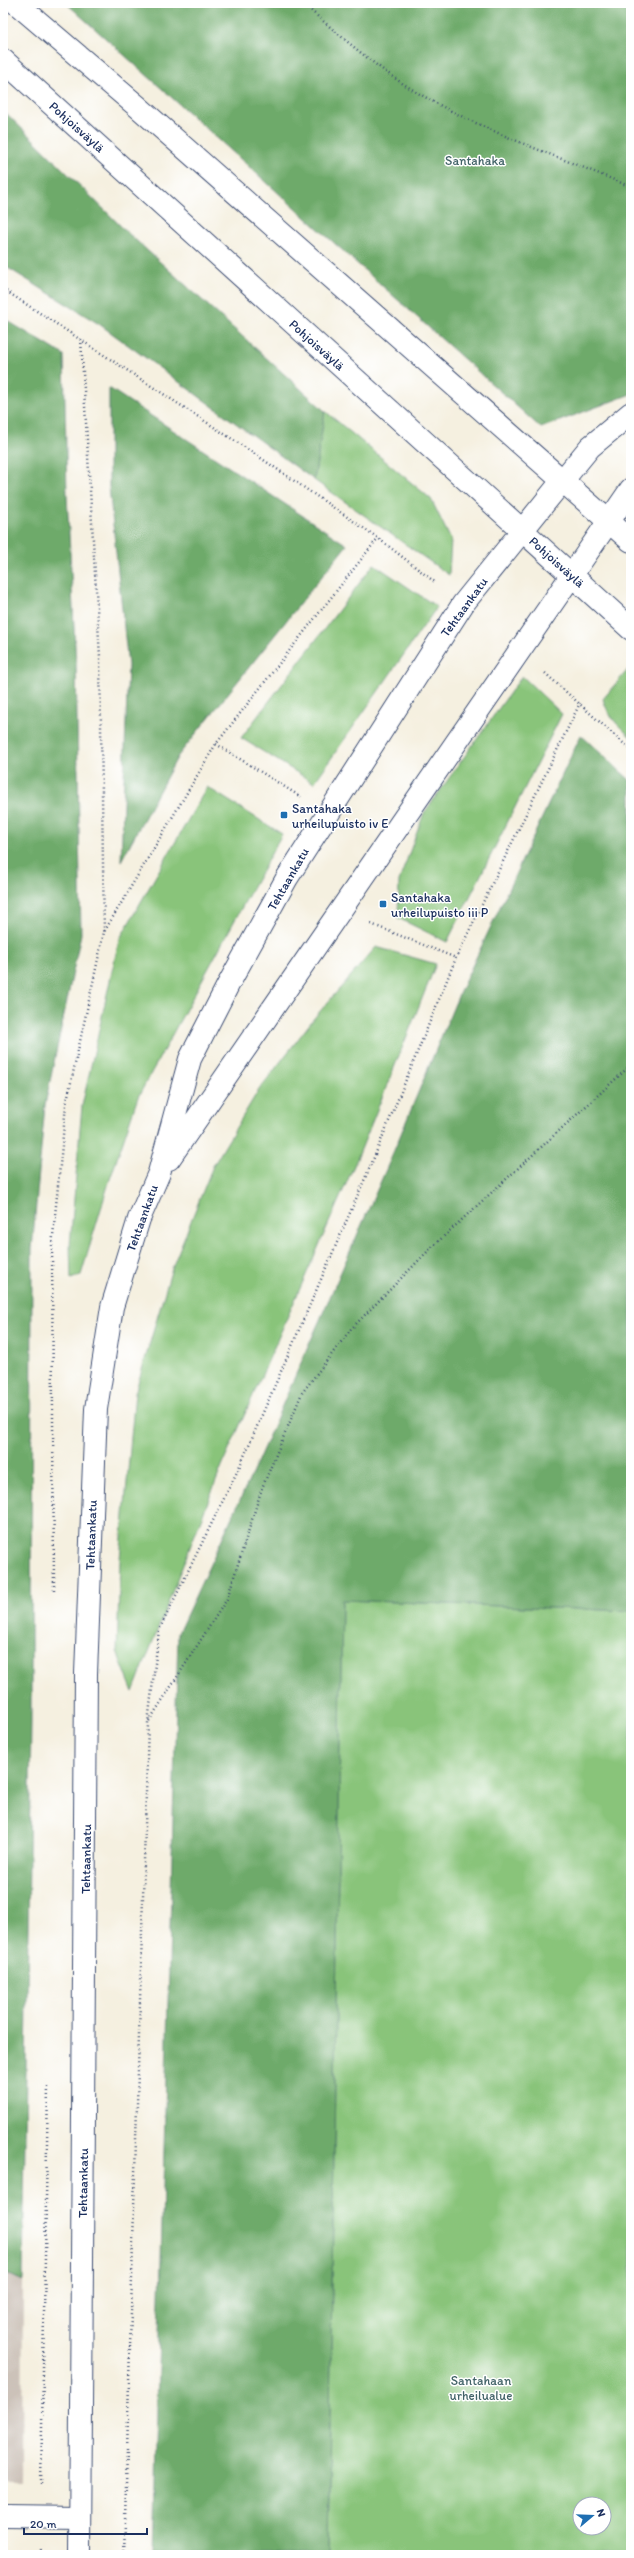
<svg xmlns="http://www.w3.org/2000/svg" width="634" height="2558" viewBox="0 0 634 2558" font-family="Itim,sans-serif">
  <rect width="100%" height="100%" fill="#fff"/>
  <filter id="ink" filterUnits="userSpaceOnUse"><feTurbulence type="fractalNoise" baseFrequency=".025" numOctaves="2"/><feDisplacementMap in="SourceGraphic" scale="8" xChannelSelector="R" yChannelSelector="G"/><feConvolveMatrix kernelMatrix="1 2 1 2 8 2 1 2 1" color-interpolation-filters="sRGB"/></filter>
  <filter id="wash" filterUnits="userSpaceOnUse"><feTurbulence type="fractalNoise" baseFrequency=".012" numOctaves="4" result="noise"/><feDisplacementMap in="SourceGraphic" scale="16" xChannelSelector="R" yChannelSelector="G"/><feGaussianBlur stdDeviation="0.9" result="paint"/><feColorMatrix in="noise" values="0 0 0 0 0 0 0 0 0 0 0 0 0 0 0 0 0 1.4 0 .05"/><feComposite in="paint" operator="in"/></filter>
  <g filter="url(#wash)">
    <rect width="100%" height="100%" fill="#f5f0e0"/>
    <path fill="#ccc2b9" d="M3 2272 23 2281 22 2483H3Z"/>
    <path fill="#89c47a" stroke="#527a6c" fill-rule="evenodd" d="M325 411 431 499 451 540 449 575 314 480Z
      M374 564 437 607 314 783 241 738Z
      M631 666V737C618 726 608 716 603 699Z
      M522 676 562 714 447 942 398 918 399 881 424 813Z
      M207 787 282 834 138 1097 109 1182 81 1275 71 1279 70 1245 82 1106 119 940Z
      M376 947 436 964 360 1152 222 1466 133 1692 117 1652 120 1559 135 1393 172 1268 213 1166 258 1091 315 1017Z
      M342 1600 631 1611V2555H328ZM580 2504H604V2528H580Z"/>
    <path fill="#6eaa6a" stroke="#446c64" d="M66 3H631V394L541 428Z
      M3 110 128 233 325 411 314 480 99 324 3 265Z
      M3 318 64 355 67 496 76 664 81 934 45 1105 32 1249 31 1722 23 2281 3 2272Z
      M109 388 347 545 178 756 121 861 128 665 109 487Z
      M581 735 631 781V1611L342 1600 328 2555H153L178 1633 252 1474 388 1165 459 994Z"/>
  </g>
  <g filter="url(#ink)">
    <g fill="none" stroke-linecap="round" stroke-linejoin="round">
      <g stroke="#3c4c72" stroke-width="24">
        <path id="lane" d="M563 480 590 447 631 413
          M609 521 631 489
          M3 2516 80 2517"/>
      </g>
      <g stroke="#3c4c72" stroke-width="24">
        <path id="secondary" d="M16 3 137 106 631 541
          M3 60 631 629
          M169 1159 609 521
          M80 2555 86 1674 96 1409 112 1307 139 1219 159 1173 190 1059 228 985 287 878 463 604 563 480"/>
      </g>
      <path stroke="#3c4c72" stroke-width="2.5" stroke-dasharray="1 3" stroke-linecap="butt" d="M302 3C341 36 380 72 425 97 490 134 563 158 631 187
        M3 289 252 452 378 538 436 583
        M81 339 100 657 104 932
        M545 673 631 750
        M216 744 301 797
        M371 924 456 958
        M54 1590 52 1246 66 1105 104 932 216 744 378 538
        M149 1721 227 1599 262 1488 302 1393 351 1329 432 1247 631 1065
        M41 2484 48 2087
        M40 2555V2549
        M124 2555 148 1723 159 1630 238 1470 373 1160 456 958 580 703"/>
      <use href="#lane" stroke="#fff" stroke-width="22"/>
      <use href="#secondary" stroke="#fff" stroke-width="22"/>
    </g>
  </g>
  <g fill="#1f6fb2" stroke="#fff" stroke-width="1.5">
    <rect x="280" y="811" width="8" height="8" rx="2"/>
    <rect x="379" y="900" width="8" height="8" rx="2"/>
  </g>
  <g text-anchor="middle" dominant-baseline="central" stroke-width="3" stroke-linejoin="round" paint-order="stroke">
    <g font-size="13" fill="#1b2f5e" stroke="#fff">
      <text transform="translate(77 127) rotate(42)">Pohjoisväylä</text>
      <text transform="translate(317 345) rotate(42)">Pohjoisväylä</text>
      <text transform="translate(557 562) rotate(42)">Pohjoisväylä</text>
      <text transform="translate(464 607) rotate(-54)">Tehtaankatu</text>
      <text transform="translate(288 879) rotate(-60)">Tehtaankatu</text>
      <text transform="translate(142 1218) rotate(-70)">Tehtaankatu</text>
      <text transform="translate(91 1535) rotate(-88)">Tehtaankatu</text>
      <text transform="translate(86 1859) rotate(-89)">Tehtaankatu</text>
      <text transform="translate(83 2183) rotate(-89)">Tehtaankatu</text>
    </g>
    <g font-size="13" fill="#426368" stroke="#fff">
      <text x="475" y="160">Santahaka</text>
      <text x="481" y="2380">Santahaan<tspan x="481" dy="15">urheilualue</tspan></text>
    </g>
    <g font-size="13" fill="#1b2f5e" stroke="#fff" text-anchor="start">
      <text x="292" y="808">Santahaka<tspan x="292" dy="15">urheilupuisto iv E</tspan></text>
      <text x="391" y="897">Santahaka<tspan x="391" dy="15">urheilupuisto iii P</tspan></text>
    </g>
  </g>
  <rect width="634" height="2558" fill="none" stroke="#fff" stroke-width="16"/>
  <g transform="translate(592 2516) rotate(71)"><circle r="19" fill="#ffffff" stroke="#a4acbf"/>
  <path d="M0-3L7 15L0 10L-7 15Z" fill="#1f6fb2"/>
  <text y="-6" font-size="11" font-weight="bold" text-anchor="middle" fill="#1b2f5e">N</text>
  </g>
  <path d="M24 2528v6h123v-6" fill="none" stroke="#1b2f5e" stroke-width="2"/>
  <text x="30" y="2528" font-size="12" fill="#1b2f5e" stroke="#ffffff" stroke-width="3" paint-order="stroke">20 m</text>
</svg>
